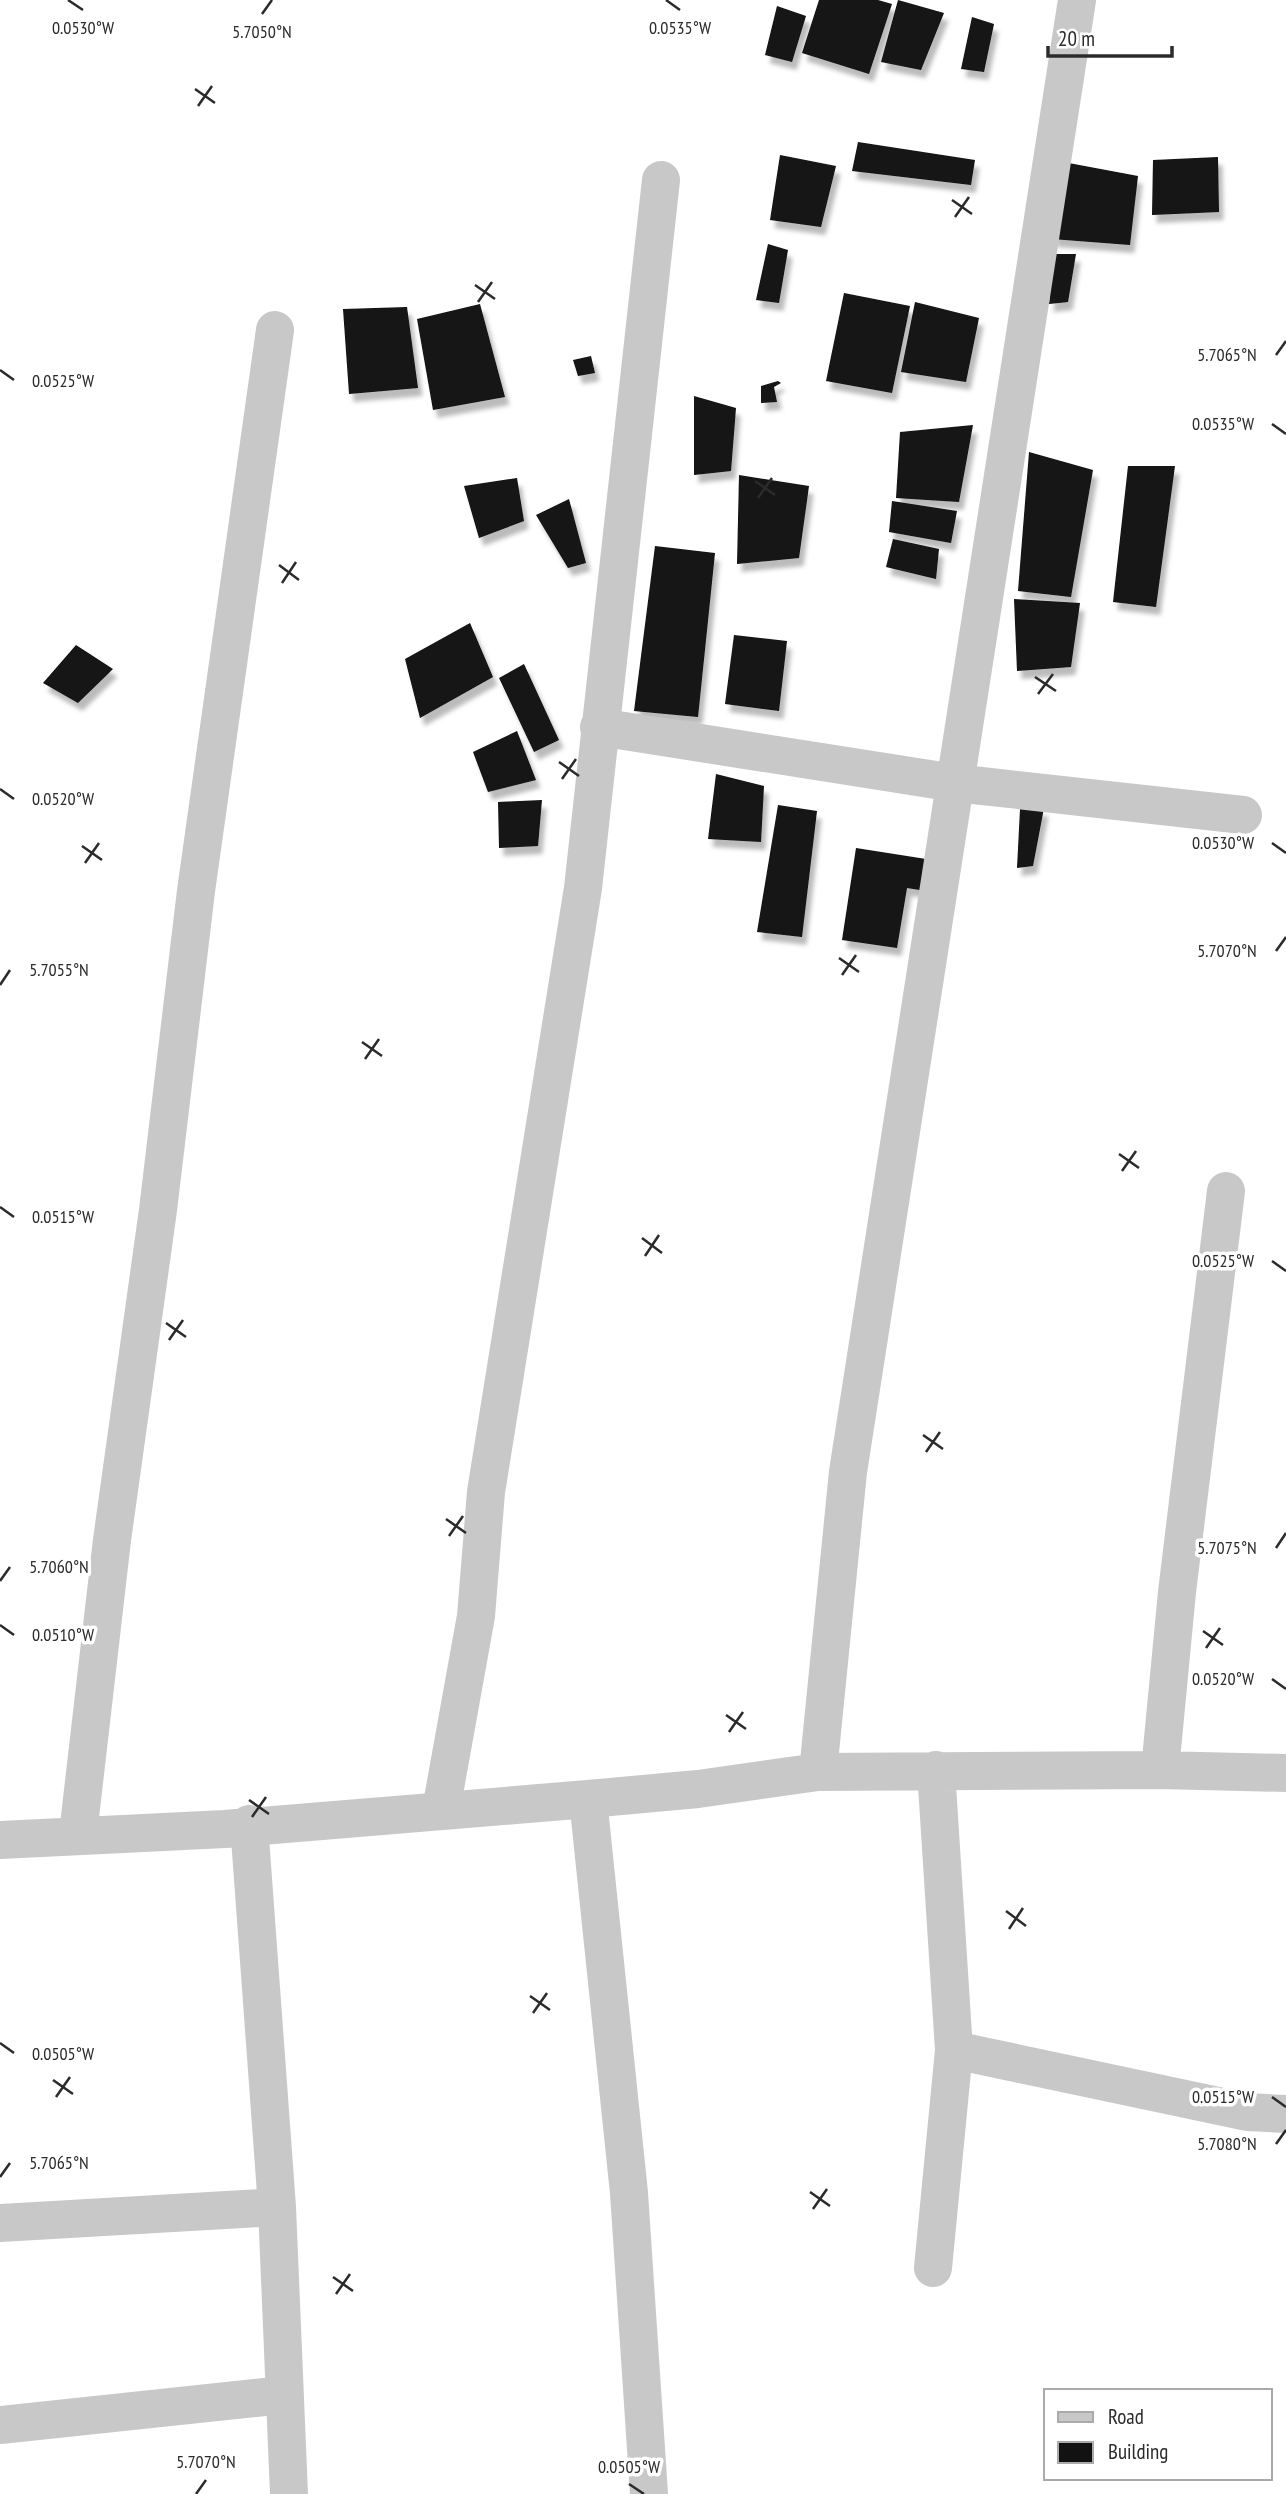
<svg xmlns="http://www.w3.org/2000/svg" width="1286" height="2494" viewBox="0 0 1286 2494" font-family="'PT Sans Narrow',sans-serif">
  <defs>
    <filter id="shadow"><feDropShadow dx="4.5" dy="8" stdDeviation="2" flood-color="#0004"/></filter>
  </defs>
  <rect width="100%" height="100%" fill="#fff"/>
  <path fill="#121212" filter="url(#shadow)" d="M819 0H878L892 4 869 74 802 53Z
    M898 0 944 13 921 70 881 62Z
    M777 6 806 16 792 62 765 55Z
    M972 17 994 24 984 72 961 69Z
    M858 142 975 160 971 185 852 171Z
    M780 155 836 166 821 227 770 220Z
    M1218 157 1219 212 1152 215 1153 160Z
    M1058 161 1138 176 1130 245 1052 239Z
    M768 244 788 250 779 303 756 300Z
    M1054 254H1076L1068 302 1049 304Z
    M844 293 910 306 892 393 826 381Z
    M915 302 979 318 966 382 901 372Z
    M480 304 505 397 433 410 417 319Z
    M407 307 418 388 349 394 343 309Z
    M591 356 595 373 578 376 573 360Z
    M778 381 781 383 774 387 777 402 761 403V386Z
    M694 396 736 408 731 471 694 475Z
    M973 425 959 502 896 498 900 432Z
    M1029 452 1093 470 1071 597 1018 591Z
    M1128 466H1175L1156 607 1113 602Z
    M739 475 809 486 799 558 737 564Z
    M517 478 524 521 479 538 464 486Z
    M569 499 586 563 568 568 536 515Z
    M892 501 957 511 951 543 889 532Z
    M893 539 939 549 936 579 886 567Z
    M655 546 715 553 698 717 634 711Z
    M1014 599 1080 603 1071 667 1017 671Z
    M470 623 493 677 420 718 405 659Z
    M734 635 787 641 779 711 725 704Z
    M76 645 113 669 78 703 43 683Z
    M524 664 559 740 534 752 499 678Z
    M517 731 536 780 488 792 473 752Z
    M716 774 764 786 761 842 708 839Z
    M542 800 538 846 499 848 498 802Z
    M778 805 817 811 802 937 757 932Z
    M1044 808 1033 866 1017 868 1020 809Z
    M856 848 926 859 920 890 907 888 897 948 842 940Z"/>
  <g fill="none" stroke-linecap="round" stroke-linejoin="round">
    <path stroke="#c8c8c8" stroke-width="38" d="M599 727 955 783 1243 815
      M1160 1770 1177 1592 1226 1191
      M818 1772 848 1472 1077 0
      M588 1799 629 2193 649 2494
      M441 1810 476 1616 486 1492 583 888 661 180
      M249 1824 277 2207 289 2494
      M78 1834 112 1540 158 1210 196 891 275 330
      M0 1840 225 1829 588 1799 698 1789 818 1772 1160 1770 1286 1773
      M954 2050 1247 2112 1286 2114
      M0 2223 277 2207
      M933 2268 954 2050 936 1770
      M0 2425 284 2395"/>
  </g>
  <path fill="none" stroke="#2b2b2b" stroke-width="2.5" d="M68 0 83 10M666 0 680 10M262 14 272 0M195 89 215 103M198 106 212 86M952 200 972 214M955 217 969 197M475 285 495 299M478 302 492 282M1276 355 1286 341M0 370 14 380M1272 424 1286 434M755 481 775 495M758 498 772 478M279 565 299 580M282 583 296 562M1035 677 1056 691M1038 694 1053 674M559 762 579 776M562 779 576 759M0 789 14 799M1272 843 1286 853M82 846 102 860M85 863 99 843M1276 951 1286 937M839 958 859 972M842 975 856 955M0 985 10 970M362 1042 382 1056M365 1059 379 1039M1119 1154 1139 1168M1122 1171 1136 1151M0 1207 14 1217M642 1238 662 1253M645 1256 659 1235M1272 1261 1286 1271M166 1323 186 1337M169 1340 183 1320M923 1435 943 1449M926 1452 940 1432M446 1519 466 1533M449 1536 463 1516M1276 1548 1286 1533M0 1581 10 1567M0 1625 14 1635M1203 1631 1223 1645M1206 1648 1220 1628M1272 1679 1286 1689M726 1715 746 1729M729 1732 743 1712M249 1800 269 1814M252 1817 266 1797M1006 1911 1026 1926M1009 1929 1023 1908M530 1996 550 2010M533 2013 547 1993M0 2043 14 2053M53 2080 73 2094M56 2097 70 2077M1272 2097 1286 2107M1276 2144 1286 2130M0 2177 10 2163M810 2192 830 2206M813 2209 827 2189M333 2277 353 2291M336 2294 350 2274M629 2484 644 2494M196 2494 206 2480"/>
  <g font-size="18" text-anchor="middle" fill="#2b2b2b" stroke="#fff" stroke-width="7" stroke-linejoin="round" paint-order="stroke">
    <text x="83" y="34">0.0530°W</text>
    <text x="680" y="34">0.0535°W</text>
    <text x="262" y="38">5.7050°N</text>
    <text x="1227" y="361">5.7065°N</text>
    <text x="63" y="387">0.0525°W</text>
    <text x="1223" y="430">0.0535°W</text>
    <text x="63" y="805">0.0520°W</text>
    <text x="1223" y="849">0.0530°W</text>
    <text x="1227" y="957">5.7070°N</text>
    <text x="59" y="976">5.7055°N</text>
    <text x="63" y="1223">0.0515°W</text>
    <text x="1223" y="1267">0.0525°W</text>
    <text x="1227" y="1554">5.7075°N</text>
    <text x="59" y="1573">5.7060°N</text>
    <text x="63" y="1641">0.0510°W</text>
    <text x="1223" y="1685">0.0520°W</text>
    <text x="63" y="2060">0.0505°W</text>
    <text x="1223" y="2103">0.0515°W</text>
    <text x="1227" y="2150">5.7080°N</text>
    <text x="59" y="2169">5.7065°N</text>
    <text x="206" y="2468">5.7070°N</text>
    <text x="629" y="2473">0.0505°W</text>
  </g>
  <rect x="1044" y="2389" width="228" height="91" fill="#ffffff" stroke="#aaaaaa" stroke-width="2"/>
  <rect x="1058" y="2412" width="35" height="10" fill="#c8c8c8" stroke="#aaaaaa" stroke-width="2"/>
  <text x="1108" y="2424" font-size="21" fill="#2b2b2b">Road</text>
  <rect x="1058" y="2442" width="35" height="21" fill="#121212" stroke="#aaaaaa" stroke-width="2"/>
  <text x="1108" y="2459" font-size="21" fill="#2b2b2b">Building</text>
  <path d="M1048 46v10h124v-10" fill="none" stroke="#2b2b2b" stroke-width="3.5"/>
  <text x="1058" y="46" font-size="21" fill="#2b2b2b" stroke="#ffffff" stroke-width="5" paint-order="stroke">20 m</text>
</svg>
